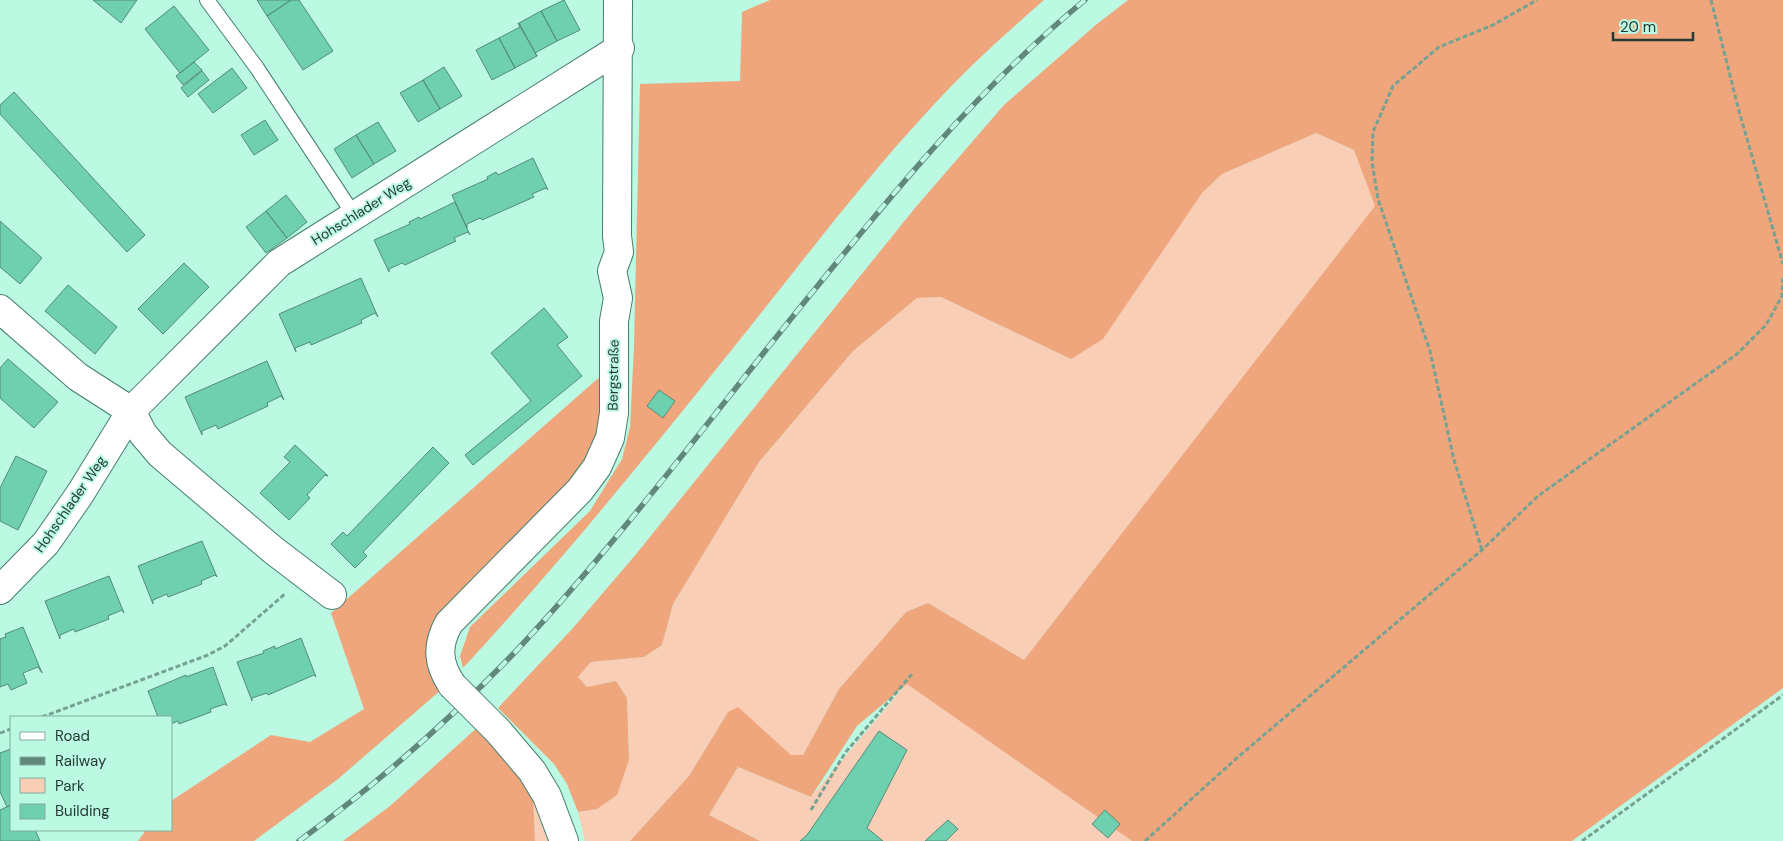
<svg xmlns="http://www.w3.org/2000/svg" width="1783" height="841" viewBox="0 0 1783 841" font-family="'DM Sans',sans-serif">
  <rect width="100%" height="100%" fill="#bcf9e2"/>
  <path fill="#f9ceb7" d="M1316 133 1354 150 1376 206 1024 660 928 603 906 612 839 689 803 755H791L728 712 689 776 630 841H585L578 812 597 809 629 760 627 698 616 681 587 687 578 677 591 662 644 657 662 645 673 604 759 462 853 351 917 298 941 297 1071 359 1202 193 1222 174Z
    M907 683 1132 841H760L709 815 738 767 811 797Z
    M533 793 543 816 548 841H535Z"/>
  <path fill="#efa67c" d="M770 0H1044C1004 35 964 71 928 111 865 179 808 254 750 327 657 443 564 559 463 668L460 656 470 627 590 511 622 459 630 427 634 346 640 84 740 81 742 12Z
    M1128 0H1783V688L1572 841H1132L907 684 857 726 811 797 738 767 709 815 760 841H630L689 776 728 712 738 707 791 755H803L839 689 906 612 928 603 1024 660 1375 206 1354 150 1316 133 1222 174 1202 193 1103 339 1071 359 941 297 917 298 853 351 759 462 673 604 662 645 644 657 591 662 578 677 587 687 616 681 627 698 629 760 617 795 597 809 578 812 567 784 554 764 498 708 573 628 637 553 915 208 1004 105 1097 24Z
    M603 374 601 417 594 452 574 487 439 623 441 690 338 779 254 841H138L146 830H171V801L271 735 310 742 364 709 331 613Z
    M479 726 533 793 535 841H343L390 806Z"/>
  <path fill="#6fd0b0" stroke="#538c79" d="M93 0H137L121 23Z
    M257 0H291L267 16Z
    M291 0H299L333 51 303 70 267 16Z
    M564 0 580 30 557 41 541 11Z
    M174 6 209 50 180 73 145 29Z
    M541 11 557 41 535 53 537 56 519 23Z
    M518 23 537 56 515 68 499 38 520 27Z
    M499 38 515 68 492 80 476 50Z
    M194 62 202 70 183 85 176 76Z
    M444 67 462 96 440 109 423 80Z
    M232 68 247 88 213 113 198 94Z
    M202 71 209 80 188 97 181 88Z
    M423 80 440 109 418 122 400 93Z
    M14 92 145 235 127 252 0 114V105Z
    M265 120 278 140 254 155 241 135Z
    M378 122 396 151 374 164 356 135Z
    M356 135 374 164 352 178 334 149Z
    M533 158 548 190 546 188 532 194 534 197 482 220 480 218 467 224V228L452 195 488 179 487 177 496 172 498 175Z
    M286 195 307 222 287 238 266 211Z
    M455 202 470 235 468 232 454 238 456 241 405 265 402 263 389 269V272L374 240 410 224 409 222 419 217 420 219Z
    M266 211 287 238 266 253 246 227Z
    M0 221 42 258 20 284 0 267Z
    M184 263 209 287 163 334 138 309Z
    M361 278 378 317 375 313 361 320 362 323 311 345 310 342 295 348 296 352 279 314Z
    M68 285 117 327 95 354 45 311Z
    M544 308 568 337 557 345 582 376 473 465 465 455 531 401 491 353Z
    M8 359 58 402 34 428 0 398V368Z
    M267 361 284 400 281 396 267 403 268 406 218 429 216 425 202 431V435L185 397Z
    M659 390 675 401 663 418 647 406Z
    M295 445 328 476 325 475 307 495 310 498 289 520 260 493 290 462 284 457Z
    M433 447 449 463 363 552 367 556 355 568 331 544 343 532 347 536Z
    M16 456 47 471 18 530 0 521V488Z
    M202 541 217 577 215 575 201 581 202 584 168 597 167 594 153 600V604L138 566Z
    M109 576 124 613 122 610 108 616 109 619 75 632 74 629 60 635V639L45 601Z
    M23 627 42 673 38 667 23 673 27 683 11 690 8 684 0 687V639L6 637 5 634Z
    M301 638 316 677 314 675 268 695 267 693 252 698V701L237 662 264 653 263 651 275 646V649Z
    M213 667 227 706 225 704 210 709 211 712 179 724 178 721 171 724V717H158L148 691 186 675V677Z
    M879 731 907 750 867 828 883 841H800L807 835Z
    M11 749V805L7 807 0 792V753Z
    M11 805V830H35L40 841H0V810Z
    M1105 810 1120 824 1108 838 1092 824Z
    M948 820 958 829 946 841H925Z"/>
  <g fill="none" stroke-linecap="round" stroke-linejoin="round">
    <g stroke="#457e6b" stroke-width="16">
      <path id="service" d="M207 0 257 68 354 215"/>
    </g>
    <g stroke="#457e6b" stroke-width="30">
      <path id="minor" d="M0 309 78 377 131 411 143 434 160 454 273 550 332 595
        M0 590 46 543 80 494 131 411 279 263 620 48
        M452 685C438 664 436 646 449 623L580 490 597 467 610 438 614 413V321L618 298 612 271 619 252 617 236 618 0
        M498 731 532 771 547 796 564 841"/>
    </g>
    <path stroke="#76a292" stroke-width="3" stroke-dasharray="5 2.5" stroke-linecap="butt" d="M1711 0 1739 111 1783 264
      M1482 550 1454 460 1430 351 1378 199 1372 162 1373 132 1393 86 1439 47 1493 25 1537 0
      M42 717 208 655 225 646 286 593
      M0 733 11 729
      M811 810 845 753 912 674
      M1145 841 1238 757 1482 550 1538 496 1737 354 1766 325 1782 296 1783 277
      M1582 841 1783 695"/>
    <use href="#service" stroke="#fff" stroke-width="14"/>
    <use href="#minor" stroke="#fff" stroke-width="28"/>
    <g stroke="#61887a" stroke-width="5.5">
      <path id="rail" d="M299 841C377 784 450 720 517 650 617 543 706 424 798 310 887 200 975 91 1085 0"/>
    </g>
    <use href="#rail" stroke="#bcf9e2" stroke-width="4" stroke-dasharray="11" stroke-linecap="butt"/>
    <g stroke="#457e6b" stroke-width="30" stroke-linecap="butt">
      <path id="minor-bridge" d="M452 685 498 731"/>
    </g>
    <use href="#minor-bridge" stroke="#fff" stroke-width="28"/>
  </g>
  <g text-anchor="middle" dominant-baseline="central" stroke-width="4" stroke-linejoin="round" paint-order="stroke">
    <g font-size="14" fill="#243c34" stroke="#bcf9e2">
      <text transform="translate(361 211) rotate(-32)">Hohschlader Weg</text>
      <text transform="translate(613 375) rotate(-89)">Bergstraße</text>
      <text transform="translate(70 504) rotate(-55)">Hohschlader Weg</text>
    </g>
  </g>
  <rect x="10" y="716" width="162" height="115" fill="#bcf9e2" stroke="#7fad9c"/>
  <rect x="20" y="732" width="25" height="8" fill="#ffffff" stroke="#7fad9c"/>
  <text x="55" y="741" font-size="15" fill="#243c34">Road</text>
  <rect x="20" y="757" width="25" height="8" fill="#61887a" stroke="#7fad9c"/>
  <text x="55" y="766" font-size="15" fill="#243c34">Railway</text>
  <rect x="20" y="778" width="25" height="15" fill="#f9ceb7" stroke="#7fad9c"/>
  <text x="55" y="791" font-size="15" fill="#243c34">Park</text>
  <rect x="20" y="804" width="25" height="15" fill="#6fd0b0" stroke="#7fad9c"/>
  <text x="55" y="816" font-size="15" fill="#243c34">Building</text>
  <path d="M1613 32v8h80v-8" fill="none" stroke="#243c34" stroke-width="2.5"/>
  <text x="1620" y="32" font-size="15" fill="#243c34" stroke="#bcf9e2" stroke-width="4" paint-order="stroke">20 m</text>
</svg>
